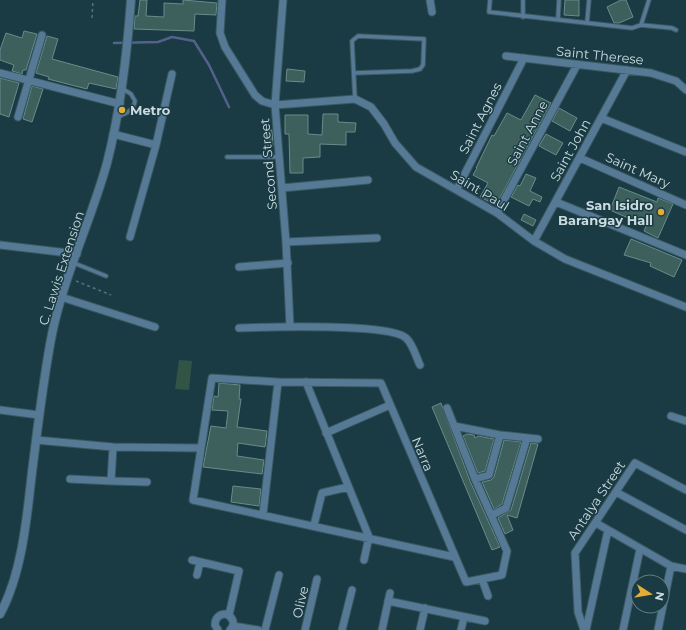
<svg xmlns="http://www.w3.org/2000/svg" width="686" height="630" viewBox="0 0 686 630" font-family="Montserrat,sans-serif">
  <rect width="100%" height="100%" fill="#1b3b44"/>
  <path fill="#315444" d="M179 360 192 361 189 390 175 389Z"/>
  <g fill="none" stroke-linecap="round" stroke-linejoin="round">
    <path stroke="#53618c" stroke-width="2.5" d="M114 43 158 42 172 37 194 41 209 65 229 107"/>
  </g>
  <path fill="#3d605d" stroke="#678c89" d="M140 0H147L146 16 164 17V3L183 4V0L217 3 216 15 195 14 194 31 134 29 135 16H138Z
    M565 0H579V16L564 15Z
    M621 0H626L633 17 619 23H614L607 7Z
    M24 31 37 34 26 70H23L22 74 12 71 14 65 0 60V50L6 33 22 38Z
    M47 36 58 39 52 59 118 77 116 89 89 83 87 89 48 79 49 77 36 73Z
    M287 69 305 71 304 82 286 81Z
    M0 78 19 83 9 117 0 114Z
    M32 86 43 89 32 122 23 119Z
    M535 95 551 103 496 205 480 197 488 183 473 175 477 168H476L492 135 494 136 507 113 521 120Z
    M559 108 577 118 570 131 552 121Z
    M323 114H338V122L356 123 355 132H346V145L320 144V157L303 158V173H290L289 134H285V115H308V134L322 135Z
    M272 130 273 146H266V131Z
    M546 134 563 143 556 155 539 146Z
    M526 174 536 178 530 191 542 197 540 202 533 199 529 206 511 197 518 185 520 186Z
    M619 187 657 202 658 198 673 204 658 238 644 231 646 226 610 210Z
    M524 214 536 220 533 226 521 220Z
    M631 239 682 260 674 277 650 266 651 263 624 255Z
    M219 383 240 385 239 399H241L237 427 267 431 265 447 238 443 237 456 264 460 262 474 203 467 211 426 226 428 228 411 212 410 214 396 218 397Z
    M441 403 470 481 500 547 492 550 432 407Z
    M467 434 474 435 475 438 478 436 494 439 485 471 478 473 463 436Z
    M504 440 521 442 502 504 494 509 482 482 491 480 494 477Z
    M531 443 538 444 517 518 507 515 513 530 505 534 498 518 511 510Z
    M233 486 261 489 259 506 231 502Z"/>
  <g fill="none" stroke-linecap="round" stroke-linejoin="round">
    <g stroke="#3a5860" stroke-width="5.5">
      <path id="service" d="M490 0 489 12 632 28 641 25 649 0
        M523 17V0
        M558 19 559 0
        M587 23 589 0
        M641 25 672 28 676 30
        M354 73 412 71 420 69 423 65 424 39 358 36 352 41 355 99
        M117 117C127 113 133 111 135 101L131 94 123 89
        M227 157H279
        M74 263 106 276"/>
    </g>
    <g stroke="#3a5860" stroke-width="9">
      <path id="minor" d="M222 0 220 33 225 47 255 95 262 101 275 105 355 99 371 107 384 124 395 143 416 167 497 213 534 241 565 259 686 307
        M283 0 275 105 286 242 290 326
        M430 0 432 12
        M506 56 651 73 676 81 686 90
        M0 73 120 104
        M18 117 42 35
        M601 118 686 152
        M113 134 156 145
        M580 158 686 205
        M282 188 368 180
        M457 189 524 58
        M556 202 686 255
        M497 213 577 65
        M130 237 156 145 172 74
        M534 241 627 70
        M286 242 377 238
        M0 245 77 254
        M239 267 288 263
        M61 297 155 327
        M239 328C266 327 390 323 406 338 413 344 416 357 420 365
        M306 382 369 537 364 560
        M447 408 475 479 507 551 502 575 466 582 381 383 278 382 212 378 193 500 454 557
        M0 410 39 415
        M671 416 686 421
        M454 426 500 435 538 439
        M326 433 390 405
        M36 440 113 447 200 448
        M70 479 111 481 113 447
        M475 479 489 475 500 435
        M111 481 147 482
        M616 492 686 530
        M263 514 278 382
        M492 515 506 508 527 438
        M596 523 671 566 686 569
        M314 525 322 493 348 487
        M192 560 239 571 229 615
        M197 575 200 562
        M482 579 488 596
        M388 601 485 621
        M233 626 258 630
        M218 630 215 625C215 618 219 614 226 614 233 617 236 624 230 630
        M265 630 279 575
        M305 630 317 579
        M342 630 352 590
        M382 630 390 593
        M420 630 425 608
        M461 630 464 617
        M584 630 578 612 575 553 635 463 686 490
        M586 630 608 530
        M623 630 640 549
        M658 630 671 566"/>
    </g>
    <g stroke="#3a5860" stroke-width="10">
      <path id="tertiary" d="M0 614C22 574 27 517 32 472 38 426 43 380 52 334 64 275 91 221 107 163 121 109 127 55 131 0"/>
    </g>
    <path stroke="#58737a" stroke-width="1.5" stroke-dasharray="3 3" stroke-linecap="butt" d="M92 18 93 0
      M76 281 111 295"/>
    <use href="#service" stroke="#567a96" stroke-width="3.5"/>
    <use href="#minor" stroke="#567a96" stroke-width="7"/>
    <use href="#tertiary" stroke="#567a96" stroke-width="8"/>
  </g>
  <g fill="#e3ae35" stroke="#1b3b44" stroke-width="1.5">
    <circle cx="122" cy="110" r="4"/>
    <circle cx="661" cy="212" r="4"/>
  </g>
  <g text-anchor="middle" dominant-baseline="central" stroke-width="3" stroke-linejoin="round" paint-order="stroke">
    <g font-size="13" fill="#cadce0" stroke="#1b3b44">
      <text transform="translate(600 55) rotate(6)">Saint Therese</text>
      <text transform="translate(480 118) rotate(-63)">Saint Agnes</text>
      <text transform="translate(527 133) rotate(-62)">Saint Anne</text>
      <text transform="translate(570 150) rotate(-61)">Saint John</text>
      <text transform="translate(268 164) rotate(-95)">Second Street</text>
      <text transform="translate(638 170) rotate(24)">Saint Mary</text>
      <text transform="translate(480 190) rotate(31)">Saint Paul</text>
      <text transform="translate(61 268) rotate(-72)">C. Lawis Extension</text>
      <text transform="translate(423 454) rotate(67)">Narra</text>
      <text transform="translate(596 500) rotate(-56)">Antalya Street</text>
      <text transform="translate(300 602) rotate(-77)">Olive</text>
    </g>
    <g font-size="13" font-weight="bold" fill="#cadce0" stroke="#1b3b44" text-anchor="start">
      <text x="130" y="110">Metro</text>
      <text x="653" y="205" text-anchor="end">San Isidro<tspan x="653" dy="15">Barangay Hall</tspan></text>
    </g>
  </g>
  <g transform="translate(650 594) rotate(102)"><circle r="19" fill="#1b3b44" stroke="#617b82"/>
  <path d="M0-3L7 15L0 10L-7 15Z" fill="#e3ae35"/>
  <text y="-6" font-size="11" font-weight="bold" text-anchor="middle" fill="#cadce0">N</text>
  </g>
</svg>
